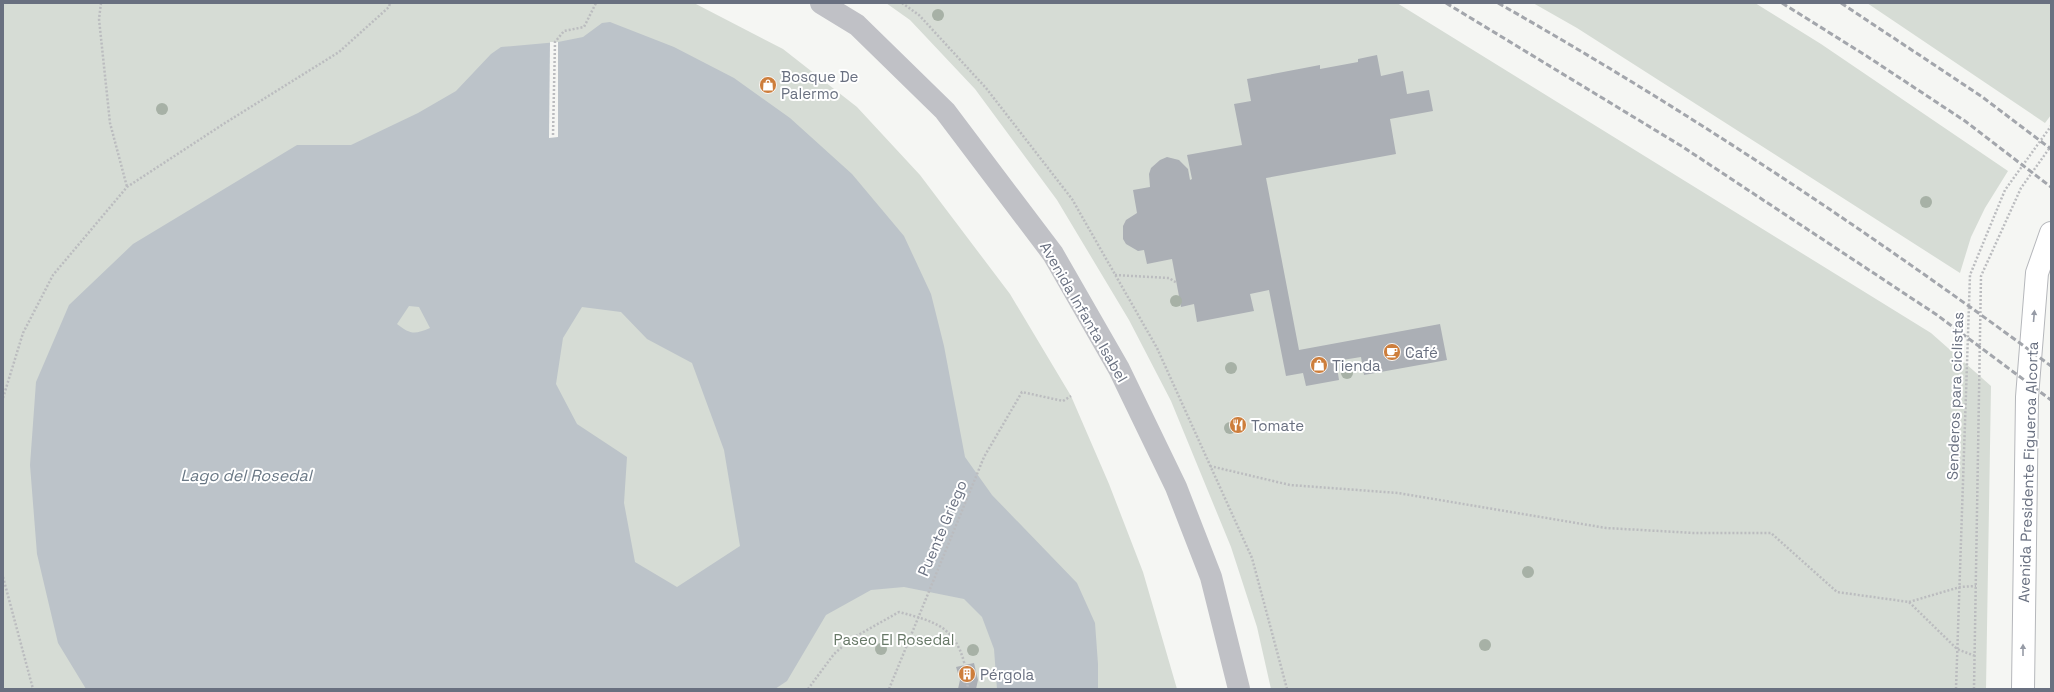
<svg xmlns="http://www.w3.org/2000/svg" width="2054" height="692" viewBox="0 0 2054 692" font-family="'Space Grotesk',sans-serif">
  <rect width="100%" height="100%" fill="#f5f6f3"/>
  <path fill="#d6dcd5" d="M3 3H694L783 49 857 107 920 175 1010 294 1071 396 1109 484 1143 572 1177 689H3Z
    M886 3H1397L1931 333 1991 386 1986 689H1271L1257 627 1231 547 1171 401 1129 320 1057 200 975 89 910 20Z
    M1533 3H1755L1821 44 2008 171 1985 208 1971 237 1960 273 1577 28Z
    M1867 3H2051V115L2045 123Z"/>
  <path fill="#bcc3c9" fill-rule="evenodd" d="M610 22 674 47 734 78 790 118 852 174 904 236 931 294 944 346 965 457 992 495 1077 583 1095 623 1098 664V689H997L994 649 982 617 964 599 904 587 871 590 826 615 787 681 775 689H86L58 643 37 554 30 465 36 382 69 305 133 244 297 145H351L418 113 456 91 491 54 501 47 558 42 583 37 602 23ZM409 306 419 307 430 328C414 335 410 334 397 324ZM582 307 621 312 647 339 692 363 724 450 740 546 677 587 635 562 624 503 627 457 577 424 556 384 563 338Z"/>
  <path fill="#f5f6f3" d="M550 42H558V137L549 138Z"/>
  <path fill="#abafb5" d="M1377 55 1381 76 1403 71 1407 94 1429 90 1433 111 1390 119 1396 154 1266 178 1299 350 1440 324 1447 360 1364 375 1361 357 1336 361 1339 380 1306 386 1303 373 1286 376 1269 290 1250 294 1254 311 1197 322 1194 304 1181 307 1172 259 1147 264 1144 250 1138 251 1126 244 1123 239V226L1126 220 1137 213 1133 190 1150 187 1149 174 1151 168 1160 160 1167 157 1179 160 1188 169 1190 180 1192 179 1187 155 1242 145 1234 104 1251 101 1247 79 1320 65V69L1358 62V59Z
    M974 663 978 680 976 689H958L960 680 956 667Z"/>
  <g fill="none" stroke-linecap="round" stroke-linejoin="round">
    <g stroke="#b5b7bb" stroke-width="24">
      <path id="major" d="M2023 689 2027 397 2037 273 2051 233"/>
    </g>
    <path stroke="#bbbcbf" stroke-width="2.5" stroke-dasharray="2 2" stroke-linecap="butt" d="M101 3 99 19 110 123 127 187
      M902 3 919 15 986 88 1072 199 1157 348 1252 558 1287 689
      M553 135 555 42 564 31 584 27 596 3
      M1115 275 1169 278 1177 283
      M3 398 23 333 53 275 127 187 225 123 339 52 389 7 390 3
      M1210 466 1290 485 1398 493 1606 528 1694 533H1771L1837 592 1909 602 1957 649 1975 656
      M3 577 33 689
      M1909 602 1960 587 1976 586
      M808 689 834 654 851 639 899 612C932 621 954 625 964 662 967 672 969 679 967 689
      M889 689 984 457 1022 392 1063 401 1071 396
      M1956 689 1970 275 2005 190 2051 126
      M1974 689 1981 276 2021 188 2051 146"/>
    <path stroke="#c0c1c6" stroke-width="22" d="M821 3 857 25 945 111 1053 254 1119 369 1176 487 1211 577 1239 689"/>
    <use href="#major" stroke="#fff" stroke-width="22"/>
    <path stroke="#a3a6ac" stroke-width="3" stroke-dasharray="6 3" stroke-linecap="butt" d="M1446 3 1683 147 1937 315 2051 400
      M1498 3C1690 112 1874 235 2051 366
      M1782 3 1865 55 1965 121 2051 187
      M1841 3 1981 96 2051 149"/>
  </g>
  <g fill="#a7b1a6">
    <circle cx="938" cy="15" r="6"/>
    <circle cx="162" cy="109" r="6"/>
    <circle cx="1926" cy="202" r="6"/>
    <circle cx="1176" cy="301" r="6"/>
    <circle cx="1231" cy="368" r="6"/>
    <circle cx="1347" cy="373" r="6"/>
    <circle cx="1230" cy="428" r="6"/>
    <circle cx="1528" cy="572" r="6"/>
    <circle cx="1485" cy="645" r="6"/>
    <circle cx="881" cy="649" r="6"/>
    <circle cx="973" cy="650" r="6"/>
  </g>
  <defs><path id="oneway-solid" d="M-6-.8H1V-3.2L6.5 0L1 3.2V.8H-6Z"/></defs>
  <g fill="#969ba6">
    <use href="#oneway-solid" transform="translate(2034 316) rotate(-85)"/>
    <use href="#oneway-solid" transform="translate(2023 650) rotate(-90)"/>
  </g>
  <defs>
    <g id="shop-disc" transform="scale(0.9)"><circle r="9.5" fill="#cd7e3c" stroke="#fff"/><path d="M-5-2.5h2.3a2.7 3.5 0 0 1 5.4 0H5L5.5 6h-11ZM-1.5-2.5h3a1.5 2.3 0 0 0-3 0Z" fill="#fff"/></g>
    <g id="cafe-disc" transform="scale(0.9)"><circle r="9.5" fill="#cd7e3c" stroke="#fff"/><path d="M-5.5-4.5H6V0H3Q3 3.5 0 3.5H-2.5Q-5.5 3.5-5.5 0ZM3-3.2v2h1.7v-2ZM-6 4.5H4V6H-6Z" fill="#fff"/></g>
    <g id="restaurant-disc" transform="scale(0.9)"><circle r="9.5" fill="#cd7e3c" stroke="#fff"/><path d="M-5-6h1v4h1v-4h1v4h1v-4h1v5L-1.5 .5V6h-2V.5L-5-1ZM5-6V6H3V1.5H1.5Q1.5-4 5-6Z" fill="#fff"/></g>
    <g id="building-disc" transform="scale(0.9)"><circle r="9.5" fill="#cd7e3c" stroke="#fff"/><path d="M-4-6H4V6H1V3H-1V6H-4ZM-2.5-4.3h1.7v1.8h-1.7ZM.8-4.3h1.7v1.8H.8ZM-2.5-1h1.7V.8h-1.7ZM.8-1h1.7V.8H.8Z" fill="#fff"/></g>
  </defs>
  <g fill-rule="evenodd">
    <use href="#shop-disc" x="768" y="85"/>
    <use href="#cafe-disc" x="1392" y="352"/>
    <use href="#shop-disc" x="1319" y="365"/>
    <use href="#restaurant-disc" x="1238" y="425"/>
    <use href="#building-disc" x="967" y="674"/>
  </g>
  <g text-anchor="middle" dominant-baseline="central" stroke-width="4" stroke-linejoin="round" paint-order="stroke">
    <g font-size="15" fill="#697080" stroke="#fff" text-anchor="start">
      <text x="781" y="76">Bosque De<tspan x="781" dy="17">Palermo</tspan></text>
      <text x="1405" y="352">Café</text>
      <text x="1332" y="365">Tienda</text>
      <text x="1251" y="425">Tomate</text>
      <text x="980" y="674">Pérgola</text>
    </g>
    <g font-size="15" fill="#697080" stroke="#fff">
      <text transform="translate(1084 312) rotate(60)">Avenida Infanta Isabel</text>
      <text transform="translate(1955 396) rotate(-88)">Senderos para ciclistas</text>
      <text transform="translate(2028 472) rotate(-88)">Avenida Presidente Figueroa Alcorta</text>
      <text transform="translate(942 528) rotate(-67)">Puente Griego</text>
    </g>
    <g font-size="15" fill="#677867" stroke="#fff">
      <text x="894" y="639">Paseo El Rosedal</text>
    </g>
    <g font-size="16" font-style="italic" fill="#697784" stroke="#fff">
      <text x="246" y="475">Lago del Rosedal</text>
    </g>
  </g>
  <rect width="2054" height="692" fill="none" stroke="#697080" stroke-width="8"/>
</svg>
